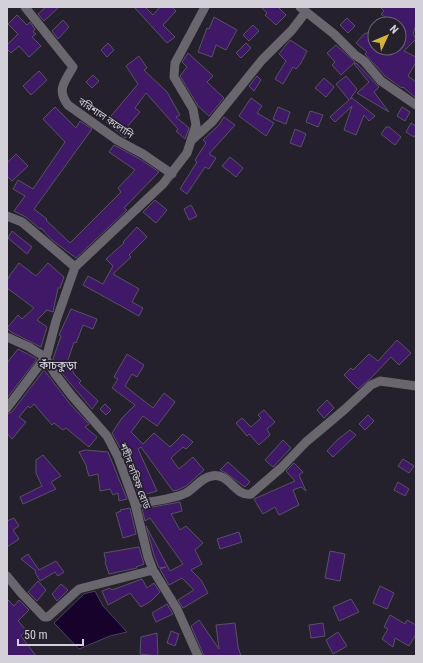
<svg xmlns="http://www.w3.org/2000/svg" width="423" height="663" viewBox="0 0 423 663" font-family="'Roboto Condensed','Noto Sans Bengali',sans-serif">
  <rect width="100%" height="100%" fill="#24202c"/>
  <path fill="#16022a" stroke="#4f405e" d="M95 591 103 606 127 632 110 636 79 649 54 623 84 594Z"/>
  <path fill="#3f1867" stroke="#585361" d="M46 7H59L44 21 38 14Z
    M134 7H145L153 15 160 7H172L176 11 163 25 175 37 167 43Z
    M261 7H278L286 15 276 25 265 15 267 13Z
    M380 7H416V25L413 34 416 39 404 51 416 57V62L408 76 416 82V98L403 87 402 88 385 76 365 54 367 52 356 43 364 34 375 30V48H399V24H394L381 14 384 11Z
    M17 15 27 25 30 22 35 29 33 32 36 34 32 37 41 46 29 57 19 46 11 53 7 49V45L18 34 8 24Z
    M214 17 237 30 226 50 216 45 212 57 198 52 207 28 209 29Z
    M347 18 355 26 348 33 340 25Z
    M63 20 69 27 58 39 52 31Z
    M253 25 259 31 249 41 243 35Z
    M290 40 307 51 301 63 296 69 293 67 283 84 275 79 286 61 279 54Z
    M108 43 114 50 107 57 101 50Z
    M246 43 251 48 241 58 236 53Z
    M336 45 355 62 341 75 332 65 335 62 327 53Z
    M188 53 213 76 207 82 224 98 209 116 198 106 180 76 187 67 182 62Z
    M139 56 147 68 144 70 167 92 180 115 176 117 189 128 185 139 176 131 178 129 146 93 135 108 140 112 126 128 130 132 125 138 106 122 138 84 126 66Z
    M356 63 379 87 374 92 389 112 357 93 369 82 354 64Z
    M39 71 47 80 31 95 23 86Z
    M93 75 99 81 92 88 86 82Z
    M257 76 261 80 254 91 249 86Z
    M346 76 357 89 350 99 352 98 375 116 369 121 364 115 356 135 344 130 352 106 335 122 330 117 349 100 336 84Z
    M324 78 334 87 326 97 315 88Z
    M251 98 262 106 257 113 274 123 266 136 239 116Z
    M55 107 76 128 80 121 92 129 34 209 47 219 46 220 70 243 121 192 118 188 135 170 109 152 114 145 140 159 159 172 124 208 127 210 76 258 52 240 41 228 40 229 26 217 14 211 25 196 13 189 18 180 33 189 65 142 43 119Z
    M278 107 290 112 286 124 273 119Z
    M402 107 410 112 405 121 397 116Z
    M310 111 323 115 318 127 306 122Z
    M224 117 235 125 209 154 216 158 209 169 205 167 187 194 180 189 197 162 195 160 206 143 203 140 219 125Z
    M411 123 416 126V133L414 137 406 132Z
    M386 127H389L401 137 395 145 381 134Z
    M295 129 306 134 301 147 290 143Z
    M16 154 28 166 12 181 7 176V163Z
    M230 157 243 168 236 177 222 166Z
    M155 200 167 210 156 223 143 212Z
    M191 205 197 216 189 220 184 209Z
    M137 227 147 237 129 255 131 257 113 274 139 289 132 302 143 308 139 316 83 285 88 276 103 284 113 266 106 259 124 243 123 242Z
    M12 231 32 247 27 254 8 238Z
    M19 263 36 276 48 263 64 277 60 288H58L53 312 47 310 37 320 47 327 41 347 11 332 7 328 18 315 22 319 34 308 7 288V281L10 275Z
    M71 309 97 319 93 329 83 325 76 343 74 342 68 360 74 374 81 381 79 383 98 401 92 409 60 371 53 359 61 336 59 335Z
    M397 340 411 353 399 365 391 357 371 378 358 389 344 375 351 368 353 370 369 354 378 361Z
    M18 349 37 359 7 398V363Z
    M127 354 144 365 137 377 132 374 125 386 153 408 164 393 175 402 157 426 143 416 131 432 143 444 154 433 170 447 183 434 193 442 186 449 183 447 171 458 179 469 193 457 204 470 186 486 178 490 173 491 141 447 138 449 157 491 139 496 124 455 112 433 122 418 135 405 112 388 118 379 114 377Z
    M44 370 70 404 89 424 85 427 97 437 89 447 66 428 63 430 54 423 52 425 34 404 30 408 28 406 19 417 26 422 12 439 7 433V414L12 412Z
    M327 400 334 408 324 418 317 410Z
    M105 404 111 410 106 415 100 409Z
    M264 410 275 422 267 429 270 435 259 445 249 434 247 436 236 423 242 418 251 427 261 418 258 415Z
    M368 415 374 421 365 430 359 424Z
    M350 430 356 435 333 457 327 451 337 440Z
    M283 440 291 448 273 467 265 460Z
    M85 450 108 452 127 499 119 501 118 493 113 495 110 489 100 491 98 474 89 476 86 467H87L79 452Z
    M43 455 61 476 51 482 56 489 23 504 20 497 42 486 36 473V460Z
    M403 459 414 466 409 473 398 466Z
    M228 462 250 482 245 487 226 473 220 470Z
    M294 463 303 472 299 475 306 491 301 487 293 490 299 505 279 515 275 507 263 514 254 499 295 481 286 471Z
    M398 482 409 489 405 496 394 490Z
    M180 502 182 511 171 514 180 530 186 526 203 543 195 550 202 564 191 570 201 580 208 593 183 608 178 600 194 590 182 578 169 585 160 569 166 567 159 568 154 555 146 526 170 571 183 564 150 518 145 521 142 509Z
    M130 508 136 534 123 538 116 513 121 511 120 510Z
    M14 518 19 526 13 530 19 539 7 547V521Z
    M239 532 242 542 220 549 217 539Z
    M139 547 144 564 136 567 137 568 109 574 105 562H106L104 553Z
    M330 551 345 554 340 581 325 578Z
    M28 554 39 570 56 561 64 572 58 576 55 572 40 581 35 572 36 571 21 559Z
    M142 579 147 588 154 583 160 592 151 601 141 607 130 593 108 605 102 591 110 588 112 590Z
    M38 581 46 590 37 601 28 592Z
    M61 584 68 590 57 601 52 594Z
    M380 586 394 593 387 609 373 603Z
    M7 599 14 606 19 600 29 610 18 621 26 630 21 636 36 656H7Z
    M351 599 359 612 339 621 333 607Z
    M167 604 173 614 156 622 152 613Z
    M390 615 405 624 407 620 416 625V634L409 646 395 638 393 647 382 639 388 629 384 627Z
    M199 620 219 649 216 625 235 623 238 647 241 656H204L191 626Z
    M323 623 325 636 311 638 309 625Z
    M171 631 179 634 175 646 167 643Z
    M338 632 347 646 333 654 326 640Z
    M157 633 158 656 140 654 141 637Z"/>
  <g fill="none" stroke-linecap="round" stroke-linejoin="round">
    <path stroke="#69676d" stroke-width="9" d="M25 7 73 67C65 82 56 89 68 105L117 140 143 154 172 174
      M300 7 334 34 355 55 364 61 381 81 416 105
      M192 140 212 122 262 60 292 30 305 13
      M7 216 22 222 75 267
      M7 337 29 347 45 357 55 374 72 396 107 436 118 457 135 504 148 557 153 570 177 609 198 656
      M7 408 47 355 56 321 75 267 163 184 187 153 196 125 193 109 174 77 175 63 205 7
      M135 504C152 501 171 500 186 493 195 488 202 477 212 476 229 472 235 497 251 494L281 468 306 442 344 410 371 385 380 381 416 386
      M7 576 21 593 44 617H48L79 589 153 570"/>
  </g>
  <g text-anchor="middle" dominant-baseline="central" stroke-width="3.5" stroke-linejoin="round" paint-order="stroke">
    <g font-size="10" fill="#d3d0d8" stroke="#24202c">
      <text transform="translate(106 118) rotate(34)">বরিশাল কলোনি</text>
      <text transform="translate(135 476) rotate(69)">শহীদ লতিফ রোড</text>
    </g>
    <g font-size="11" fill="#e4deef" stroke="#24202c">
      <text x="58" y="365">কাঁচকুড়া</text>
    </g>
  </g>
  <rect width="423" height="663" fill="none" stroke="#d3d0d8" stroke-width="16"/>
  <g transform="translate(387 36) rotate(46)"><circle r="19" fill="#24202c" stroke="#6a6671"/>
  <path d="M0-3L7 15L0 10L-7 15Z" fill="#d8b434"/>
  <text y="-6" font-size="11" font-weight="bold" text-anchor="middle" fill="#d3d0d8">N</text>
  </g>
  <path d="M18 639v6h65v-6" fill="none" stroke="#d3d0d8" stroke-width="2"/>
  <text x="24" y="639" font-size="12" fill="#d3d0d8" stroke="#24202c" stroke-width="3" paint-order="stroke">50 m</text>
</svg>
